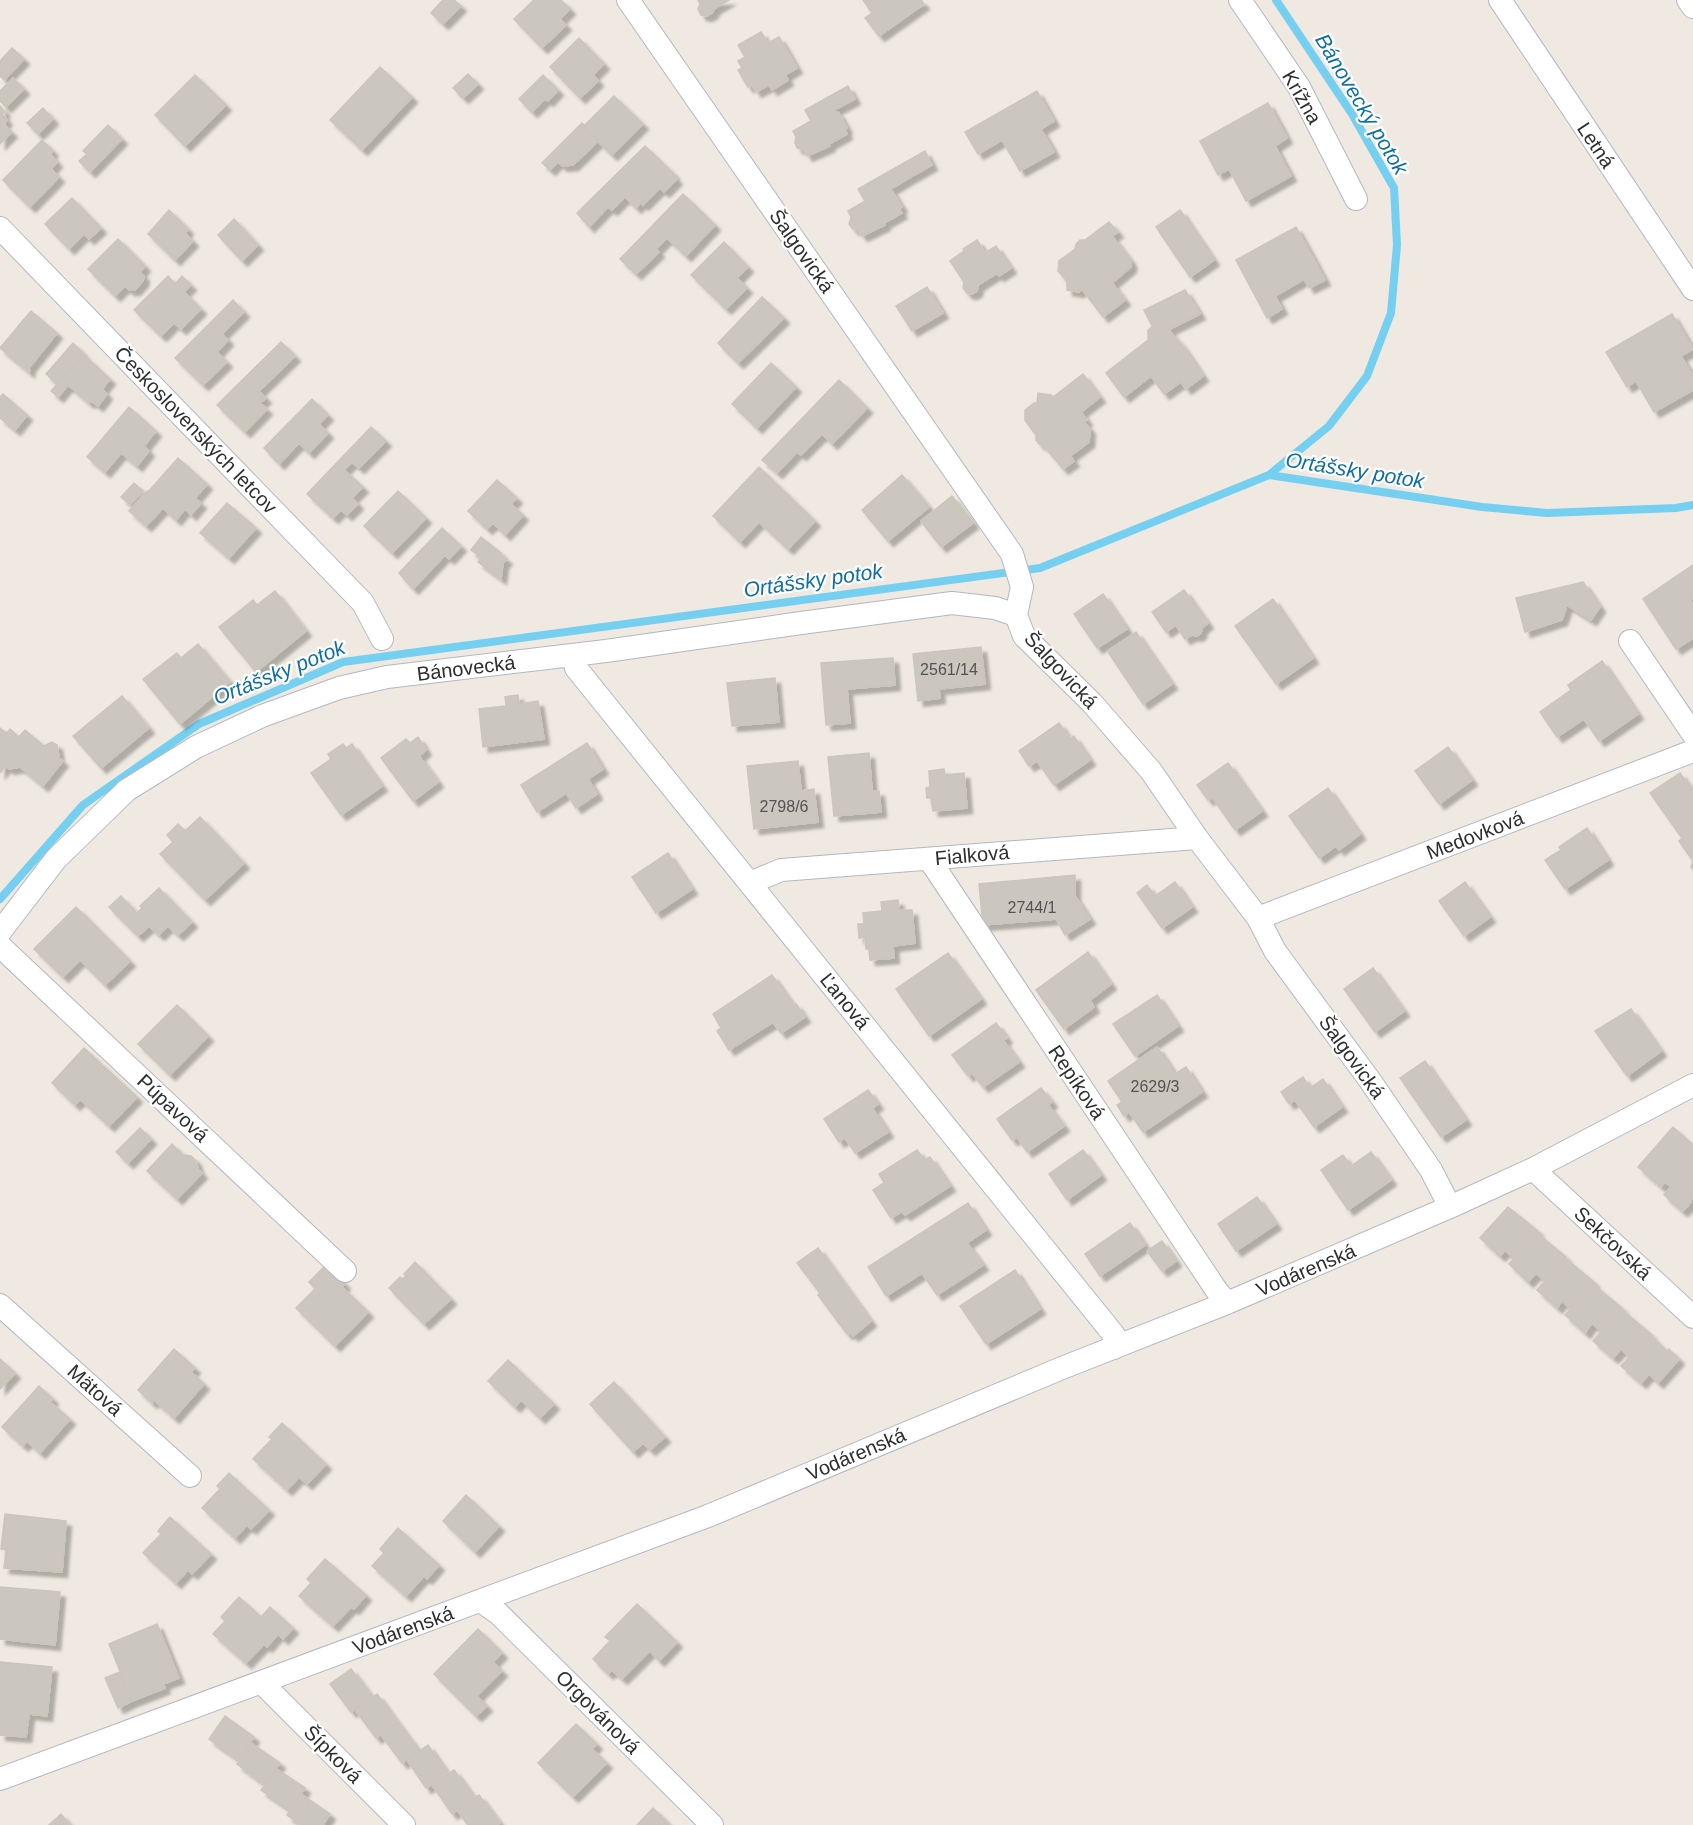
<svg xmlns="http://www.w3.org/2000/svg" width="1693" height="1825" viewBox="0 0 1693 1825" font-family="Helvetica,sans-serif">
  <defs>
    <filter id="shadow"><feDropShadow dx="5.5" dy="5.5" stdDeviation="1.5" flood-color="#0004"/></filter>
  </defs>
  <rect width="100%" height="100%" fill="#efe9e1"/>
  <g fill="none" stroke-linecap="round" stroke-linejoin="round">
    <path stroke="#75cff0" stroke-width="8" d="M1269 475 1329 426 1367 376 1391 313 1397 245 1394 188 1352 114 1276 0
      M0 899 83 805 199 724 343 662 1040 568 1269 475 1482 507 1547 513 1676 508 1693 505"/>
  </g>
  <path fill="#cbc7bf" stroke="#cbc5ba" stroke-width="1.5" filter="url(#shadow)" d="M443 0H454L461 6 443 24 431 13Z
    M534 0H561L570 9 560 19 566 25 542 48 514 19Z
    M698 0H729L715 8 712 13 707 16 701 15 698 9 700 4Z
    M863 0H921L924 4 879 36 865 18 872 13Z
    M761 32 768 43 779 37 797 68 785 75 788 80 772 90 769 85 756 92 752 85 748 87 738 70 742 68 738 61 745 57 738 45Z
    M579 38 604 64 593 75 598 81 580 98 550 67Z
    M12 48 24 59 4 80 0 76V61Z
    M380 67 412 97 362 150 330 120Z
    M468 74 478 84 463 98 453 88Z
    M195 75 226 105 185 146 155 115Z
    M543 75 558 90 548 101 545 99 532 112 519 99Z
    M13 78 24 89 6 107 0 101V91Z
    M848 86 855 99 834 110 836 113 838 112 847 128 845 130 847 134 829 144 830 146 807 156 804 150 797 148 795 143 796 137 793 131 811 121 805 110Z
    M1037 91 1054 121 1041 129 1054 152 1020 171 1002 140 978 154 965 132Z
    M614 96 643 124 612 155 583 127Z
    M1268 103 1287 138 1275 146 1291 176 1246 201 1229 169 1218 175 1200 141Z
    M0 106 5 112 2 114 7 120 3 124 12 132 0 144Z
    M43 108 53 119 38 134 27 123Z
    M582 123 585 126 583 127 598 141 573 165 562 166 558 162 550 170 542 163Z
    M108 125 122 139 90 172 79 161 87 154 83 151Z
    M42 140 53 151 50 154 57 162 51 169 59 177 30 207 3 180Z
    M645 146 674 174 672 175 677 179 664 192 660 188 643 205 641 202 636 208 625 197 612 210 608 207 589 227 577 213Z
    M925 151 932 165 909 178 902 164Z
    M902 164 909 178 889 190 890 192 892 191 902 207 899 209 902 213 884 223 885 225 862 236 858 230 853 229 849 224 851 217 848 211 865 201 858 189Z
    M683 194 715 225 686 256 653 225Z
    M72 198 101 228 89 239 84 234 69 249 45 224Z
    M169 210 188 229 185 233 193 241 175 260 148 234Z
    M1180 210 1214 260 1190 277 1156 227Z
    M234 219 258 245 242 261 218 235Z
    M1109 222 1118 232 1112 236 1131 261V267L1112 283 1125 300 1103 317 1082 289 1079 292 1067 290V281L1058 271 1059 261 1075 249 1076 244 1080 240H1085Z
    M653 225 667 238 656 249 659 252 636 274 620 259Z
    M1296 227 1325 280 1309 288 1304 279 1275 296 1282 309 1267 318 1236 260Z
    M118 239 145 266 140 272 144 276 143 281 135 290H129L125 286 115 296 88 269Z
    M977 240 985 253 996 246 1011 268 999 276 997 273 978 285 977 291 972 294 967 293 963 288 964 282 950 261 964 251 963 249Z
    M724 242 748 267 737 278 747 288 726 309 691 275Z
    M168 276 175 284 182 276 191 285 184 292 201 309 181 329 174 323 161 336 134 310Z
    M927 287 943 313 912 331 896 306Z
    M1185 290 1200 314 1168 330 1164 325 1156 324 1152 326 1144 310Z
    M762 297 784 318 738 363 718 343Z
    M233 300 244 312 222 334 228 340 217 352 227 362 203 385 175 358Z
    M31 311 57 333 28 369 30 370 29 372 0 348Z
    M1672 314 1693 349 1681 356 1693 377V390L1654 412 1636 381 1627 387 1606 352Z
    M1156 324 1164 325 1182 345 1203 376 1186 389 1181 382 1164 394 1151 376 1124 397 1106 373 1148 340V330Z
    M281 342 295 356 259 391 266 398 260 403 267 409 245 432 217 405Z
    M73 343 84 354 57 384 46 374Z
    M84 355 110 379 102 389 107 394 98 406 91 401 89 403 68 385 58 397 51 391Z
    M771 363 796 387 757 428 732 404Z
    M1083 374 1100 397 1081 412 1087 420 1084 422 1090 429 1089 442 1070 456 1074 461 1063 469 1044 446 1039 444 1036 440V435L1025 420V410L1034 403H1037L1038 393 1051 395 1053 397Z
    M839 380 867 408 832 444 822 434 801 455 797 452 777 473 762 460Z
    M3 394 27 415 15 430 0 418V397Z
    M312 399 328 415 319 424 328 433 309 453 299 443 279 464 264 448Z
    M129 407 156 431 144 446 149 451 137 466 103 438Z
    M371 427 386 441 359 468 352 462 344 470 363 487 352 498 358 504 347 515 341 510 333 518 307 494Z
    M103 438 121 453 105 472 87 457Z
    M178 458 207 484 195 498 201 503 191 515 185 509 176 520 163 508 146 526 129 511 147 491 148 492Z
    M759 467 815 521 788 549 759 522 740 542 713 516Z
    M902 475 929 507 888 541 862 510Z
    M497 480 517 498 511 504 523 515 505 535 493 523 487 529 468 511Z
    M134 483 143 491 130 505 121 497Z
    M398 491 426 518 392 553 364 526Z
    M952 496 973 523 941 547 921 521Z
    M227 503 256 528 229 558 200 533Z
    M442 528 461 546 449 559 445 555 413 589 399 573Z
    M481 537 501 553 500 554 507 559 503 563 501 579 478 562 481 557 471 550Z
    M1693 565V598L1690 600 1693 605V638L1676 649 1643 599Z
    M1583 582 1600 607 1591 620 1567 605 1562 620 1525 632 1516 598Z
    M1184 590 1208 623 1202 628 1201 633 1197 636 1192 635 1185 639 1176 625 1166 632 1152 612Z
    M275 591 306 631 256 672 219 627 253 600 257 605Z
    M1103 594 1127 629 1097 648 1074 614Z
    M1273 599 1313 658 1276 684 1235 626Z
    M1136 632 1172 684 1143 704 1108 652Z
    M198 644 230 682 180 724 143 679 177 653 181 658Z
    M981 647 985 684 939 689 940 698 918 701 913 654Z
    M893 658 895 685 847 689 850 723 826 725 821 663Z
    M1602 661 1638 714 1599 741 1584 719 1557 737 1540 712 1571 690 1568 685Z
    M775 678 779 722 732 726 727 683Z
    M518 695 519 704 538 701 544 739 483 747 479 709 506 706 505 697Z
    M122 696 149 728 101 768 73 736Z
    M1059 723 1070 739 1074 736 1090 760 1054 785 1037 761 1029 766 1019 751Z
    M0 728 7 733 10 729 19 737 25 730 44 746 52 742 57 745 59 758 63 761 43 786 20 767 9 769 6 766 0 773Z
    M418 737 426 750 419 756 438 782 413 801 381 758 406 739 410 743Z
    M587 743 603 769 588 779 597 794 576 808 566 793 537 812 521 785Z
    M343 744 346 748 352 744 382 786 341 815 311 773 331 759 328 754Z
    M1448 747 1472 780 1439 804 1415 771Z
    M869 753 872 791H879L881 812 834 816 828 757Z
    M798 761 801 791 814 789 818 822 754 829 747 766Z
    M1228 763 1262 811 1235 830 1212 797 1208 800 1197 785Z
    M944 769 945 775 964 773 967 808 933 811 931 798H927L926 788 930 787 929 771Z
    M1680 773 1693 792V870L1691 867 1693 861 1679 841 1682 838 1650 793Z
    M1328 788 1360 834 1339 850 1336 846 1319 858 1289 816Z
    M200 817 244 863 205 900 160 854 173 842 167 835 178 824 185 831Z
    M1587 828 1608 860 1565 889 1545 860 1561 850 1559 847Z
    M668 853 692 889 656 913 632 877Z
    M1075 875V896L1090 919 1065 935 1056 919 983 925 979 884Z
    M1175 882 1192 907 1162 928 1137 893 1147 885 1155 896Z
    M1465 882 1490 917 1464 936 1439 901Z
    M159 888 192 922 178 935 168 926 159 935 149 926 138 936 109 907 121 896 137 913 142 908 140 906Z
    M898 900 899 910H912L915 943 893 946 894 958 870 960 869 949H866L865 937 859 938 858 924H864L863 913 882 911 881 902Z
    M76 907 130 961 105 985 80 960 63 977 34 949Z
    M1088 952 1111 984 1090 1000 1094 1007 1064 1029 1036 990Z
    M948 953 981 999 929 1036 896 989Z
    M1373 968 1404 1011 1375 1032 1344 989Z
    M772 975 793 1005 796 1004 805 1017 781 1033 773 1022 729 1050 717 1031 721 1028 713 1014Z
    M1157 995 1178 1026 1135 1056 1113 1024Z
    M177 1005 208 1036 170 1075 138 1044Z
    M1631 1009 1661 1051 1627 1076 1595 1031Z
    M996 1023 1007 1038 1003 1040 1019 1062 983 1087 972 1073 968 1076 952 1055Z
    M1157 1047 1175 1074 1186 1067 1202 1092 1143 1132 1129 1112 1124 1116 1117 1105 1122 1102 1108 1081Z
    M84 1048 137 1097 109 1126 80 1099 75 1105 52 1083Z
    M1425 1061 1466 1120 1441 1137 1400 1078Z
    M1303 1077 1310 1088 1323 1079 1342 1107 1314 1127 1295 1100 1289 1104 1281 1092Z
    M1041 1088 1052 1102 1048 1105 1064 1126 1027 1152 1017 1137 1012 1140 997 1119Z
    M868 1090 878 1104 872 1108 888 1132 855 1153 845 1138 839 1142 824 1119Z
    M1673 1127 1693 1145V1197L1688 1206 1682 1211 1664 1195 1671 1187 1665 1182 1661 1187 1638 1167Z
    M140 1128 151 1139 128 1163 116 1152Z
    M172 1144 183 1155 191 1156 196 1161 198 1169 202 1173 177 1199 147 1171Z
    M917 1150 924 1160 930 1157 950 1186 905 1215 902 1211 891 1218 873 1190 884 1183 879 1174Z
    M1083 1150 1101 1175 1067 1200 1049 1174Z
    M1371 1152 1391 1180 1348 1210 1321 1170 1343 1155 1351 1166Z
    M1257 1197 1276 1224 1236 1251 1218 1224Z
    M968 1203 986 1230 967 1243 983 1265 937 1295 922 1273 886 1296 868 1267Z
    M1508 1207 1538 1231 1514 1258 1505 1250 1500 1256 1480 1238Z
    M1130 1223 1145 1245 1100 1276 1085 1254Z
    M1537 1233 1566 1257 1545 1281 1536 1273 1528 1282 1509 1264Z
    M1162 1241 1176 1261 1162 1271 1147 1251Z
    M818 1248 871 1321 853 1336 850 1332 847 1334 818 1295 820 1293 797 1263Z
    M1565 1258 1594 1282 1571 1309 1562 1301 1557 1308 1537 1290Z
    M415 1262 451 1299 424 1324 389 1288 400 1277 402 1279 406 1276 404 1274Z
    M326 1265 345 1284 342 1287 368 1312 335 1346 296 1308 315 1289 309 1282Z
    M1015 1270 1040 1309 986 1344 960 1306Z
    M1593 1284 1622 1308 1601 1331 1592 1323 1585 1333 1565 1315Z
    M1621 1309 1651 1334 1630 1357 1621 1349 1613 1358 1593 1341Z
    M1650 1335 1667 1351 1669 1349 1679 1359 1658 1383 1649 1374 1641 1383 1621 1366Z
    M174 1349 195 1368 191 1372 204 1384 174 1418 154 1400 152 1403 138 1390Z
    M0 1359 15 1373 0 1389Z
    M508 1360 554 1404 540 1418 521 1400 515 1407 488 1381Z
    M614 1382 665 1437 650 1450 643 1443 633 1452 590 1404Z
    M39 1386 53 1399 50 1402 70 1419 40 1453 27 1441 23 1446 2 1427Z
    M282 1423 326 1464 307 1484 299 1477 287 1490 253 1459 272 1439 269 1437Z
    M229 1473 269 1510 251 1529 247 1525 235 1538 202 1508 220 1489 217 1486Z
    M466 1495 499 1526 475 1552 443 1521Z
    M5 1514 66 1521 62 1572 4 1568 6 1550 1 1549Z
    M170 1517 211 1554 192 1574 188 1570 176 1583 143 1553 161 1534 158 1531Z
    M398 1528 439 1565 427 1579 424 1576 406 1596 372 1566 384 1553 380 1549Z
    M325 1559 366 1595 354 1609 351 1607 333 1626 299 1596 311 1583 307 1579Z
    M0 1587 60 1592 55 1645 0 1639Z
    M239 1597 261 1617 270 1607 293 1628 283 1639 278 1634 267 1647 264 1644 246 1663 213 1634 225 1621 221 1617Z
    M637 1604 677 1642 659 1661 650 1651 622 1679 612 1670 608 1674 593 1659 610 1641 605 1637Z
    M157 1624 179 1678 163 1684 165 1688 132 1701 109 1644Z
    M478 1629 502 1653 493 1662 502 1671 477 1696 487 1706 476 1716 434 1674Z
    M0 1662 52 1667 47 1716 29 1714 26 1737 0 1735Z
    M351 1669 372 1697 351 1712 330 1684Z
    M120 1672 132 1701 118 1708 105 1678Z
    M377 1694 398 1723 376 1738 355 1710Z
    M225 1716 254 1737 239 1760 209 1739Z
    M398 1723 419 1751 402 1763 381 1735Z
    M576 1724 597 1744 592 1749 607 1763 573 1797 538 1763Z
    M251 1743 280 1763 264 1784 237 1764Z
    M428 1745 448 1774 426 1788 407 1760Z
    M277 1769 305 1788 290 1810 261 1790Z
    M454 1770 474 1797 452 1814 432 1785Z
    M301 1794 330 1814 323 1825H301L287 1815Z
    M479 1795 500 1823 498 1825H468L457 1810Z
    M653 1808 670 1825H637Z
    M61 1814 70 1825H49Z"/>
  <g fill="none" stroke-linecap="round" stroke-linejoin="round">
    <g stroke="#b4b7c1" stroke-width="24">
      <path id="street" d="M628 0 1012 554 1022 587 1016 615 1024 636 1092 703 1151 771 1197 838 1258 918 1275 951 1371 1082 1431 1170 1450 1207
        M1240 0 1299 87 1356 199
        M1500 0 1693 289
        M1688 0 1693 7
        M0 228 363 603 382 639
        M1630 641 1693 734
        M573 655 576 668 1114 1335V1348
        M929 859 1217 1291 1227 1303
        M750 883 781 870 1197 838
        M1258 918 1693 751
        M0 932 56 859 127 790 196 747 262 716 339 688 387 677 606 651 801 623 952 603 995 608 1016 615
        M0 946 345 1271
        M1533 1169 1693 1317
        M0 1305 190 1476
        M481 1601 499 1614 712 1825
        M261 1682 404 1825
        M0 1779 708 1516 1062 1368 1227 1303 1450 1207 1533 1169 1693 1085"/>
    </g>
    <use href="#street" stroke="#fff" stroke-width="22"/>
  </g>
  <g text-anchor="middle" dominant-baseline="central" stroke-width="4.5" stroke-linejoin="round" paint-order="stroke">
    <g font-size="16" fill="#555452">
      <text x="949" y="669">2561/14</text>
      <text x="784" y="806">2798/6</text>
      <text x="1032" y="907">2744/1</text>
      <text x="1155" y="1086">2629/3</text>
    </g>
    <g font-size="20" fill="#2e2e2e" stroke="#fff">
      <text transform="translate(1302 97) rotate(60)">Krížna</text>
      <text transform="translate(1596 145) rotate(56)">Letná</text>
      <text transform="translate(802 251) rotate(55)">Šalgovická</text>
      <text transform="translate(196 430) rotate(46)">Československých letcov</text>
      <text transform="translate(466 668) rotate(-7)">Bánovecká</text>
      <text transform="translate(1061 670) rotate(47)">Šalgovická</text>
      <text transform="translate(1475 835) rotate(-21)">Medovková</text>
      <text transform="translate(972 855) rotate(-5)">Fialková</text>
      <text transform="translate(845 1001) rotate(51)">Ľanová</text>
      <text transform="translate(1352 1057) rotate(54)">Šalgovická</text>
      <text transform="translate(1077 1082) rotate(56)">Repíková</text>
      <text transform="translate(173 1108) rotate(43)">Púpavová</text>
      <text transform="translate(1613 1243) rotate(43)">Sekčovská</text>
      <text transform="translate(1306 1270) rotate(-23)">Vodárenská</text>
      <text transform="translate(95 1390) rotate(42)">Mätová</text>
      <text transform="translate(856 1454) rotate(-23)">Vodárenská</text>
      <text transform="translate(403 1630) rotate(-20)">Vodárenská</text>
      <text transform="translate(598 1712) rotate(45)">Orgovánová</text>
      <text transform="translate(333 1754) rotate(45)">Šípková</text>
    </g>
    <g font-size="21" font-style="italic" fill="#0d6fa3" stroke="#fff">
      <text transform="translate(1362 104) rotate(59)">Bánovecký potok</text>
      <text transform="translate(1355 470) rotate(9)">Ortášsky potok</text>
      <text transform="translate(813 580) rotate(-8)">Ortášsky potok</text>
      <text transform="translate(279 672) rotate(-22)">Ortášsky potok</text>
    </g>
  </g>
</svg>
